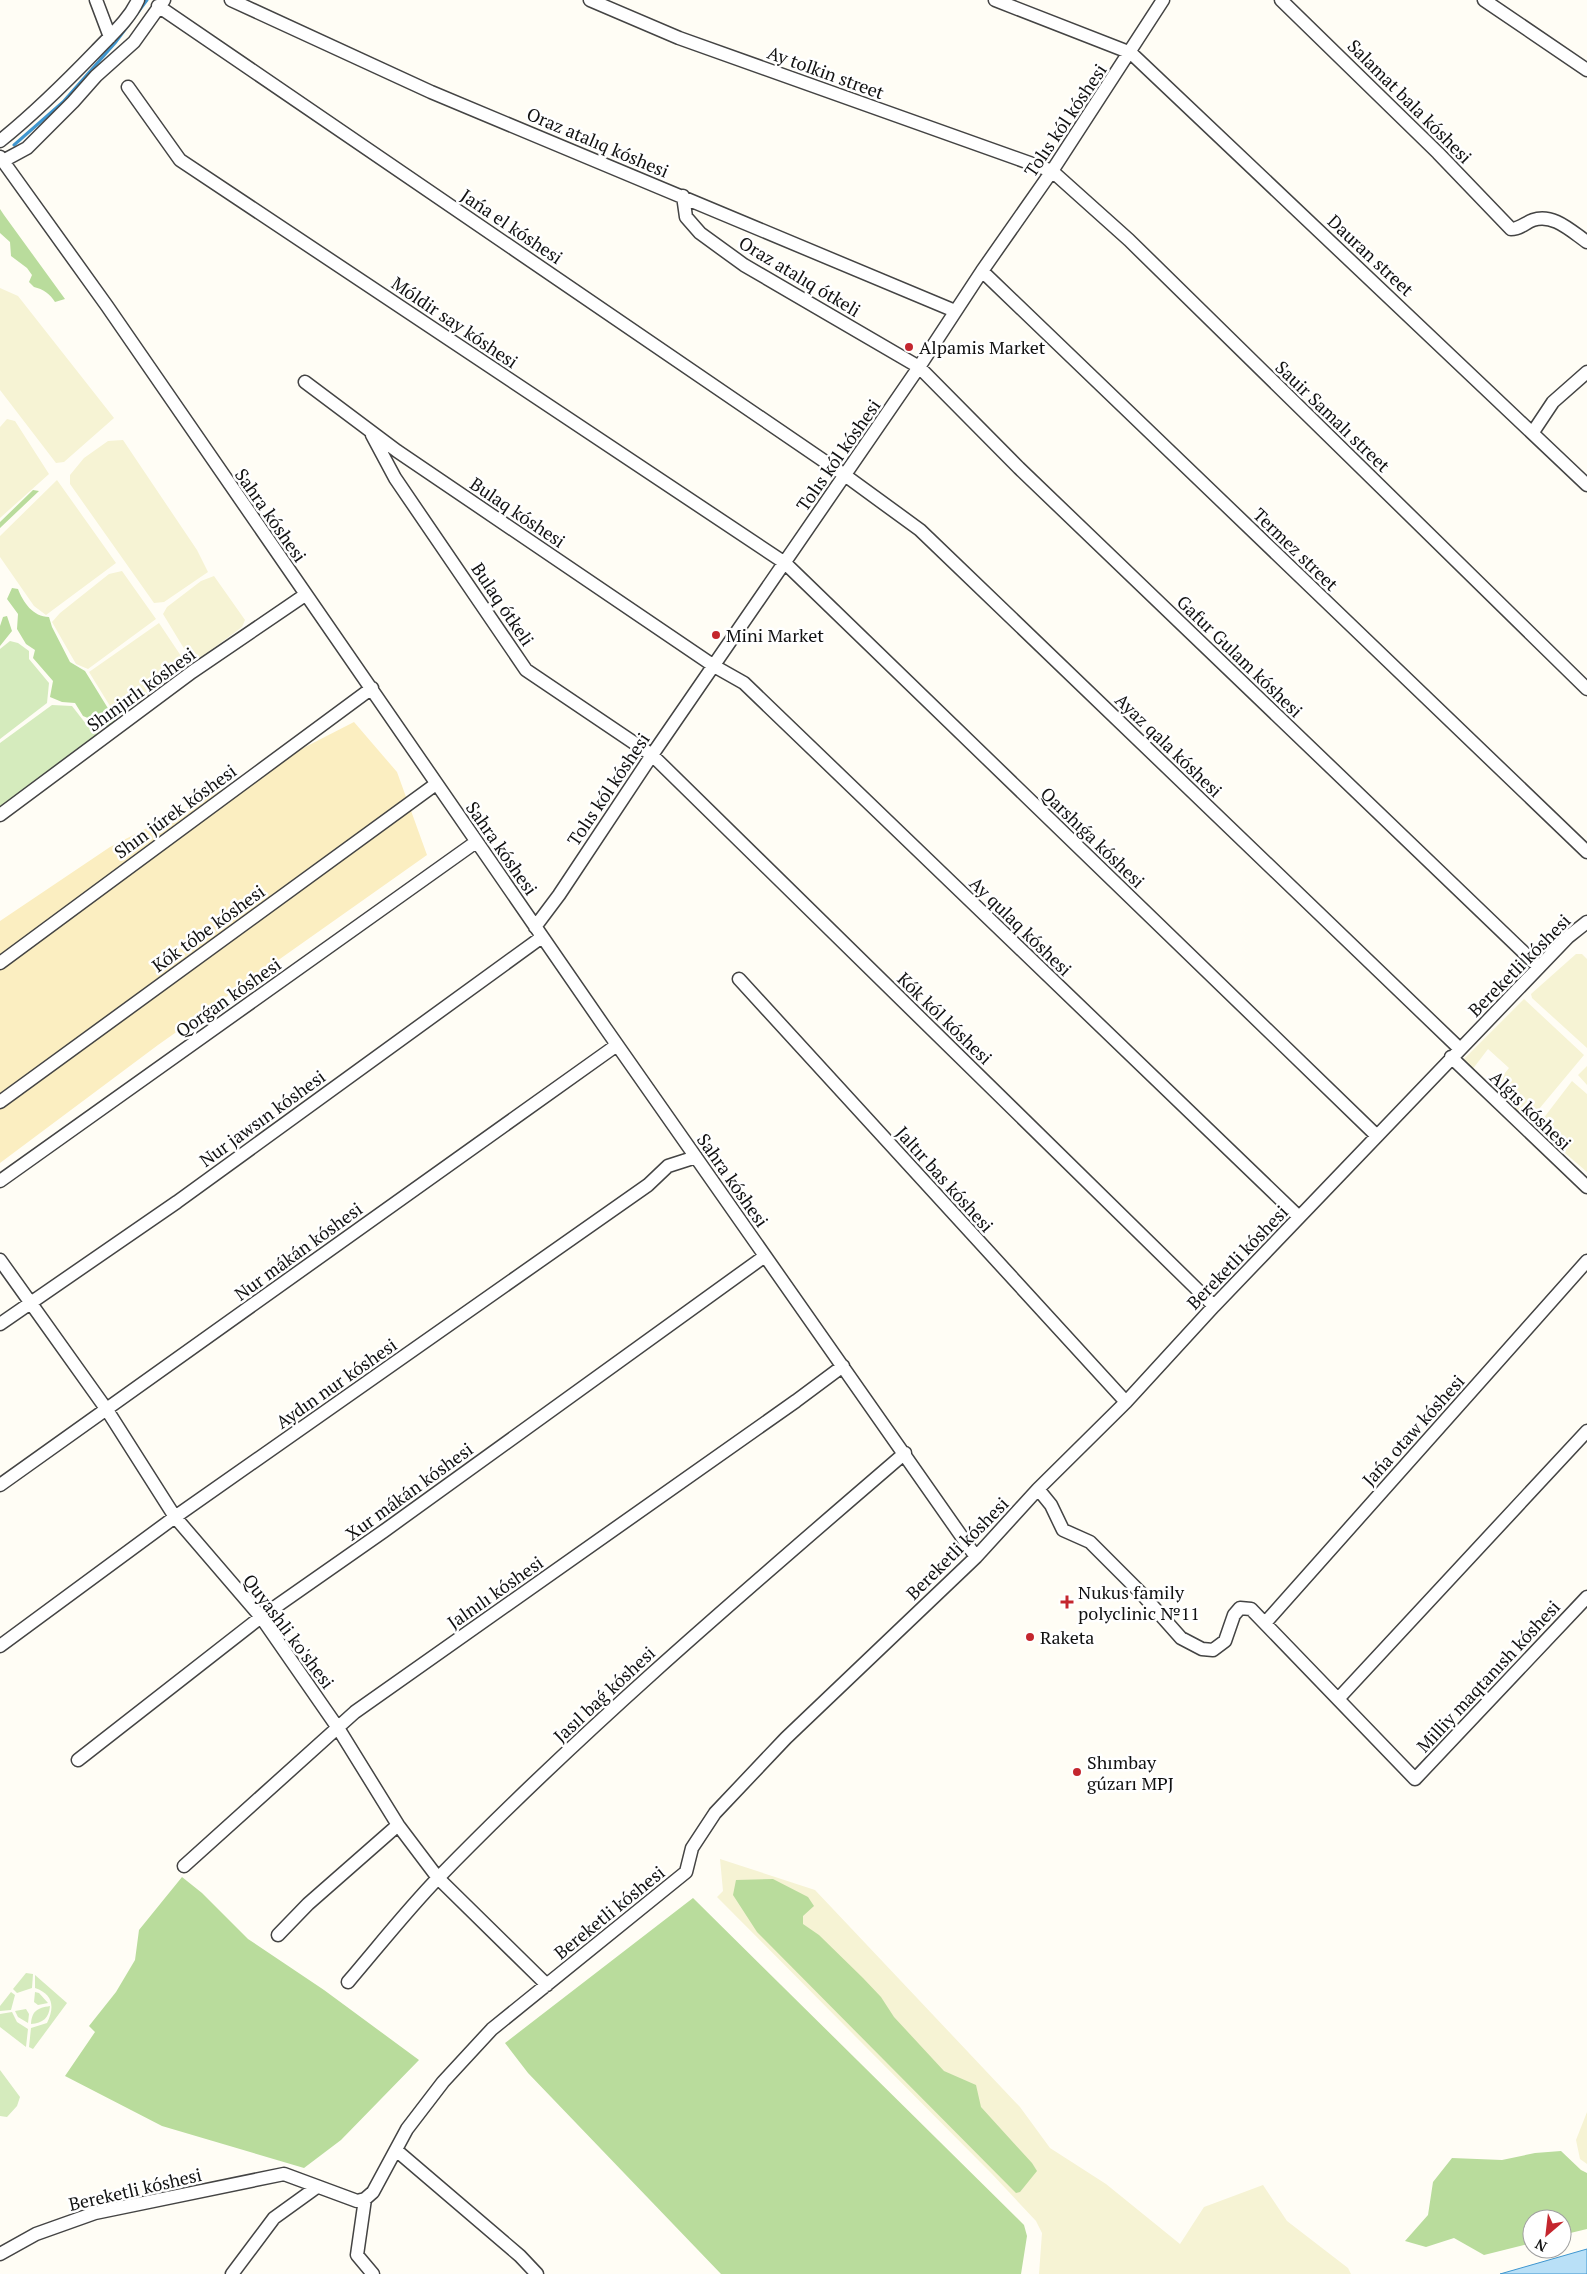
<svg xmlns="http://www.w3.org/2000/svg" width="1587" height="2274" viewBox="0 0 1587 2274" font-family="'PT Serif',serif">
  <rect width="100%" height="100%" fill="#fffdf5"/>
  <path fill="#f6f3d4" d="M0 288 18 296 114 418 64 462 56 463 0 390Z
    M7 419 15 421 49 474 0 518V427Z
    M123 440 197 550 208 572 164 602 154 603 70 484V475L84 458 108 441Z
    M57 480 116 563 46 615 34 606 0 557V536Z
    M122 571 156 619 88 669 76 664 52 622 60 613 109 574Z
    M214 576 245 620 242 627 203 656 191 660 163 614 167 607 201 581Z
    M159 623 187 665 118 719 89 672Z
    M1576 954H1582L1587 959V1048L1532 998 1531 994Z
    M1524 999 1584 1055 1529 1121 1493 1088 1509 1068 1488 1049 1472 1070 1463 1060Z
    M1587 1066V1085L1578 1075Z
    M1572 1081 1587 1094V1172L1536 1128Z
    M720 1859 815 1890 1020 2107 1050 2148 1106 2184 1180 2244 1204 2207 1263 2185 1287 2221 1348 2268 1351 2274H1039L1042 2233 1036 2221 992 2174 717 1897 723 1891Z
    M1587 2112V2164L1580 2159 1576 2140Z"/>
  <path fill="#d5ebbd" d="M10 641 18 643 29 651V659L49 683 47 703 0 739V649Z
    M52 705 72 706 86 724 100 733 0 809V743Z
    M26 1973 33 1974 32 1988 17 1993 13 1989Z
    M35 1975 67 2003 33 2049 29 2047 31 2028 47 2023C55 2007 53 1994 35 1988Z
    M11 1992 15 1995 11 2010 0 2011V2006Z
    M35 1992 39 1993 48 2003 38 2005 34 2002Z
    M50 2006C49 2018 43 2023 31 2024 32 2011 37 2008 50 2006Z
    M26 2009 29 2014 28 2023 18 2017 15 2011Z
    M12 2012 17 2022 28 2029 26 2047 0 2027V2014Z
    M0 2070 20 2097 17 2106 7 2117 0 2116Z"/>
  <path fill="#b9dc9c" d="M0 209 4 215 65 299 55 302C50 294 43 289 34 287L29 282 32 275 27 268 11 256 10 242 0 233Z
    M33 490 39 491 0 528V522Z
    M12 588 18 589C23 602 33 617 49 617L52 627 70 662 85 671 117 723 107 726 83 716 75 703 62 702 50 697 53 681 33 658 35 650 26 644 17 629 18 614 7 599Z
    M7 616 12 631 0 646V626L3 617Z
    M182 1877 202 1893 248 1939 324 1990 419 2060 341 2140 304 2168 162 2126 65 2076 95 2032 89 2026 116 1992 135 1960 139 1930Z
    M773 1879 808 1897 814 1906 803 1916V1924L819 1935 863 1978 881 1997 894 2017 944 2071 976 2085 981 2107 1032 2163 1037 2171 1020 2192 1016 2193 757 1932 733 1895 736 1880Z
    M693 1898 1024 2225 1027 2236 1021 2274H721L528 2073 505 2043Z
    M1561 2151 1581 2170 1587 2173V2229L1562 2235V2219H1532V2243L1484 2255 1454 2238 1426 2247 1405 2241 1428 2215 1433 2182 1452 2158 1502 2160 1535 2153Z"/>
  <path fill="#fbeec1" d="M354 722 397 772 427 855 158 1045 0 1163V921L110 847Z"/>
  <path fill="#b9e0f7" stroke="#3f96cf" d="M1587 2249V2274H1500Z"/>
  <g fill="none" stroke-linecap="round" stroke-linejoin="round">
    <path stroke="#3f96cf" stroke-width="3" d="M14 145 63 102 115 43 147 0"/>
    <g stroke="#444" stroke-width="15">
      <path id="minor" d="M96 0 110 37
        M231 0 431 92 955 311
        M590 0 679 38 1052 171 1129 240 1587 689
        M995 0 1131 53 1587 485
        M1281 0 1438 153 1511 229C1520 229 1525 223 1533 220 1553 213 1571 231 1587 242
        M1484 0 1587 70
        M158 6 846 476 920 530 1460 1049
        M128 87 180 160 785 563 1377 1136
        M0 141C35 113 66 82 96 51 111 35 129 20 138 0
        M0 157 107 306 606 1029 976 1557
        M3 161 27 148 73 102 96 76 134 42 164 0
        M683 196 686 217 700 233 744 265 919 367 1019 468 1539 967
        M982 271 1587 852
        M305 382 397 451 714 666 744 683 1299 1217
        M1533 432 1553 402 1587 372
        M372 435 395 478 526 670 652 755 1214 1306
        M0 815 192 672 305 595
        M535 927 559 895 652 755 919 367 982 271 1052 171 1163 0
        M0 963 372 688
        M739 979 1126 1402
        M1451 1057 1587 1187
        M0 1102 436 784
        M0 1181 476 842
        M0 1260 107 1410 175 1517 261 1617 338 1728 398 1825 438 1878 547 1985
        M0 1324 177 1202 542 937
        M0 1485 617 1045
        M1038 1489 1051 1505 1063 1530 1090 1542 1141 1593 1181 1638 1202 1649 1213 1650 1225 1641 1234 1615 1240 1608 1251 1609 1415 1779 1587 1597
        M1266 1622 1587 1261
        M0 1646 175 1517 648 1185 668 1166 696 1157
        M1338 1699 1587 1431
        M78 1760 261 1617 384 1531 765 1256
        M184 1866 355 1712 796 1401 843 1366
        M278 1935 308 1904 398 1825
        M348 1982C378 1947 407 1910 439 1877 586 1726 746 1590 905 1453
        M396 2150 520 2256 537 2274
        M365 2199 357 2255 373 2274
        M0 2254 36 2234 95 2213 284 2174 357 2201 365 2199 373 2192 407 2129 443 2082 492 2029 686 1872 692 1848 715 1813 786 1738 976 1557 1038 1489 1126 1402 1214 1306 1568 937 1587 922
        M232 2274 274 2218 317 2187"/>
    </g>
    <use href="#minor" stroke="#fff" stroke-width="12"/>
  </g>
  <g fill="#c4262e" stroke="#fff" stroke-width="2">
    <circle cx="909" cy="347" r="5"/>
    <circle cx="716" cy="635" r="5"/>
    <path d="M1064.5 1594.5h5v5h5v5h-5v5h-5v-5h-5v-5h5z"/>
    <circle cx="1030" cy="1637" r="5"/>
    <circle cx="1077" cy="1772" r="5"/>
  </g>
  <g text-anchor="middle" dominant-baseline="central" stroke-width="5" stroke-linejoin="round" paint-order="stroke">
    <g font-size="18" fill="#111" stroke="#fff">
      <text transform="translate(826 72) rotate(20)">Ay tolkin street</text>
      <text transform="translate(1410 101) rotate(45)">Salamat bala kóshesi</text>
      <text transform="translate(1065 120) rotate(-56)">Tolıs kól kóshesi</text>
      <text transform="translate(598 142) rotate(23)">Oraz atalıq kóshesi</text>
      <text transform="translate(512 226) rotate(34)">Jańa el kóshesi</text>
      <text transform="translate(1371 255) rotate(43)">Dauran street</text>
      <text transform="translate(800 276) rotate(31)">Oraz atalıq ótkeli</text>
      <text transform="translate(455 322) rotate(34)">Móldir say kóshesi</text>
      <text transform="translate(1333 416) rotate(44)">Sauir Samalı street</text>
      <text transform="translate(838 455) rotate(-55)">Tolıs kól kóshesi</text>
      <text transform="translate(518 512) rotate(34)">Bulaq kóshesi</text>
      <text transform="translate(271 515) rotate(55)">Sahra kóshesi</text>
      <text transform="translate(1296 549) rotate(44)">Termez street</text>
      <text transform="translate(503 604) rotate(56)">Bulaq ótkeli</text>
      <text transform="translate(1240 656) rotate(44)">Gafur Gulam kóshesi</text>
      <text transform="translate(141 689) rotate(-36)">Shınjırlı kóshesi</text>
      <text transform="translate(1169 745) rotate(44)">Ayaz qala kóshesi</text>
      <text transform="translate(608 789) rotate(-56)">Tolıs kól kóshesi</text>
      <text transform="translate(175 811) rotate(-36)">Shın júrek kóshesi</text>
      <text transform="translate(1093 837) rotate(44)">Qarshıǵa kóshesi</text>
      <text transform="translate(502 848) rotate(55)">Sahra kóshesi</text>
      <text transform="translate(1021 926) rotate(44)">Ay qulaq kóshesi</text>
      <text transform="translate(208 928) rotate(-36)">Kók tóbe kóshesi</text>
      <text transform="translate(1519 965) rotate(-45)">Bereketli kóshesi</text>
      <text transform="translate(228 997) rotate(-35)">Qorǵan kóshesi</text>
      <text transform="translate(945 1018) rotate(44)">Kók kól kóshesi</text>
      <text transform="translate(1531 1110) rotate(44)">Alǵıs kóshesi</text>
      <text transform="translate(262 1118) rotate(-36)">Nur jawsın kóshesi</text>
      <text transform="translate(945 1179) rotate(48)">Jaltır bas kóshesi</text>
      <text transform="translate(733 1180) rotate(55)">Sahra kóshesi</text>
      <text transform="translate(298 1251) rotate(-36)">Nur mákán kóshesi</text>
      <text transform="translate(1237 1257) rotate(-46)">Bereketli kóshesi</text>
      <text transform="translate(336 1383) rotate(-35)">Aydın nur kóshesi</text>
      <text transform="translate(1413 1430) rotate(-48)">Jańa otaw kóshesi</text>
      <text transform="translate(409 1491) rotate(-36)">Xur mákán kóshesi</text>
      <text transform="translate(957 1548) rotate(-45)">Bereketli kóshesi</text>
      <text transform="translate(495 1592) rotate(-35)">Jalnılı kóshesi</text>
      <text transform="translate(289 1631) rotate(53)">Quyashli ko'shesi</text>
      <text transform="translate(1488 1676) rotate(-47)">Milliy maqtanısh kóshesi</text>
      <text transform="translate(604 1694) rotate(-43)">Jasıl baǵ kóshesi</text>
      <text transform="translate(609 1912) rotate(-39)">Bereketli kóshesi</text>
      <text transform="translate(135 2189) rotate(-13)">Bereketli kóshesi</text>
    </g>
    <g font-size="18" fill="#111" stroke="#fff" text-anchor="start">
      <text x="919" y="347">Alpamis Market</text>
      <text x="726" y="635">Mini Market</text>
      <text x="1078" y="1592">Nukus family<tspan x="1078" dy="21">polyclinic №11</tspan></text>
      <text x="1040" y="1637">Raketa</text>
      <text x="1087" y="1762">Shımbay<tspan x="1087" dy="21">gúzarı MPJ</tspan></text>
    </g>
  </g>
  <g transform="translate(1547 2234) rotate(208)"><circle r="24" fill="#ffffff" stroke="#a0a0a0"/>
  <path d="M0-4L9 19L0 12L-9 19Z" fill="#c4262e"/>
  <text y="-8" font-size="14" font-weight="bold" text-anchor="middle" fill="#111111">N</text>
  </g>
</svg>
